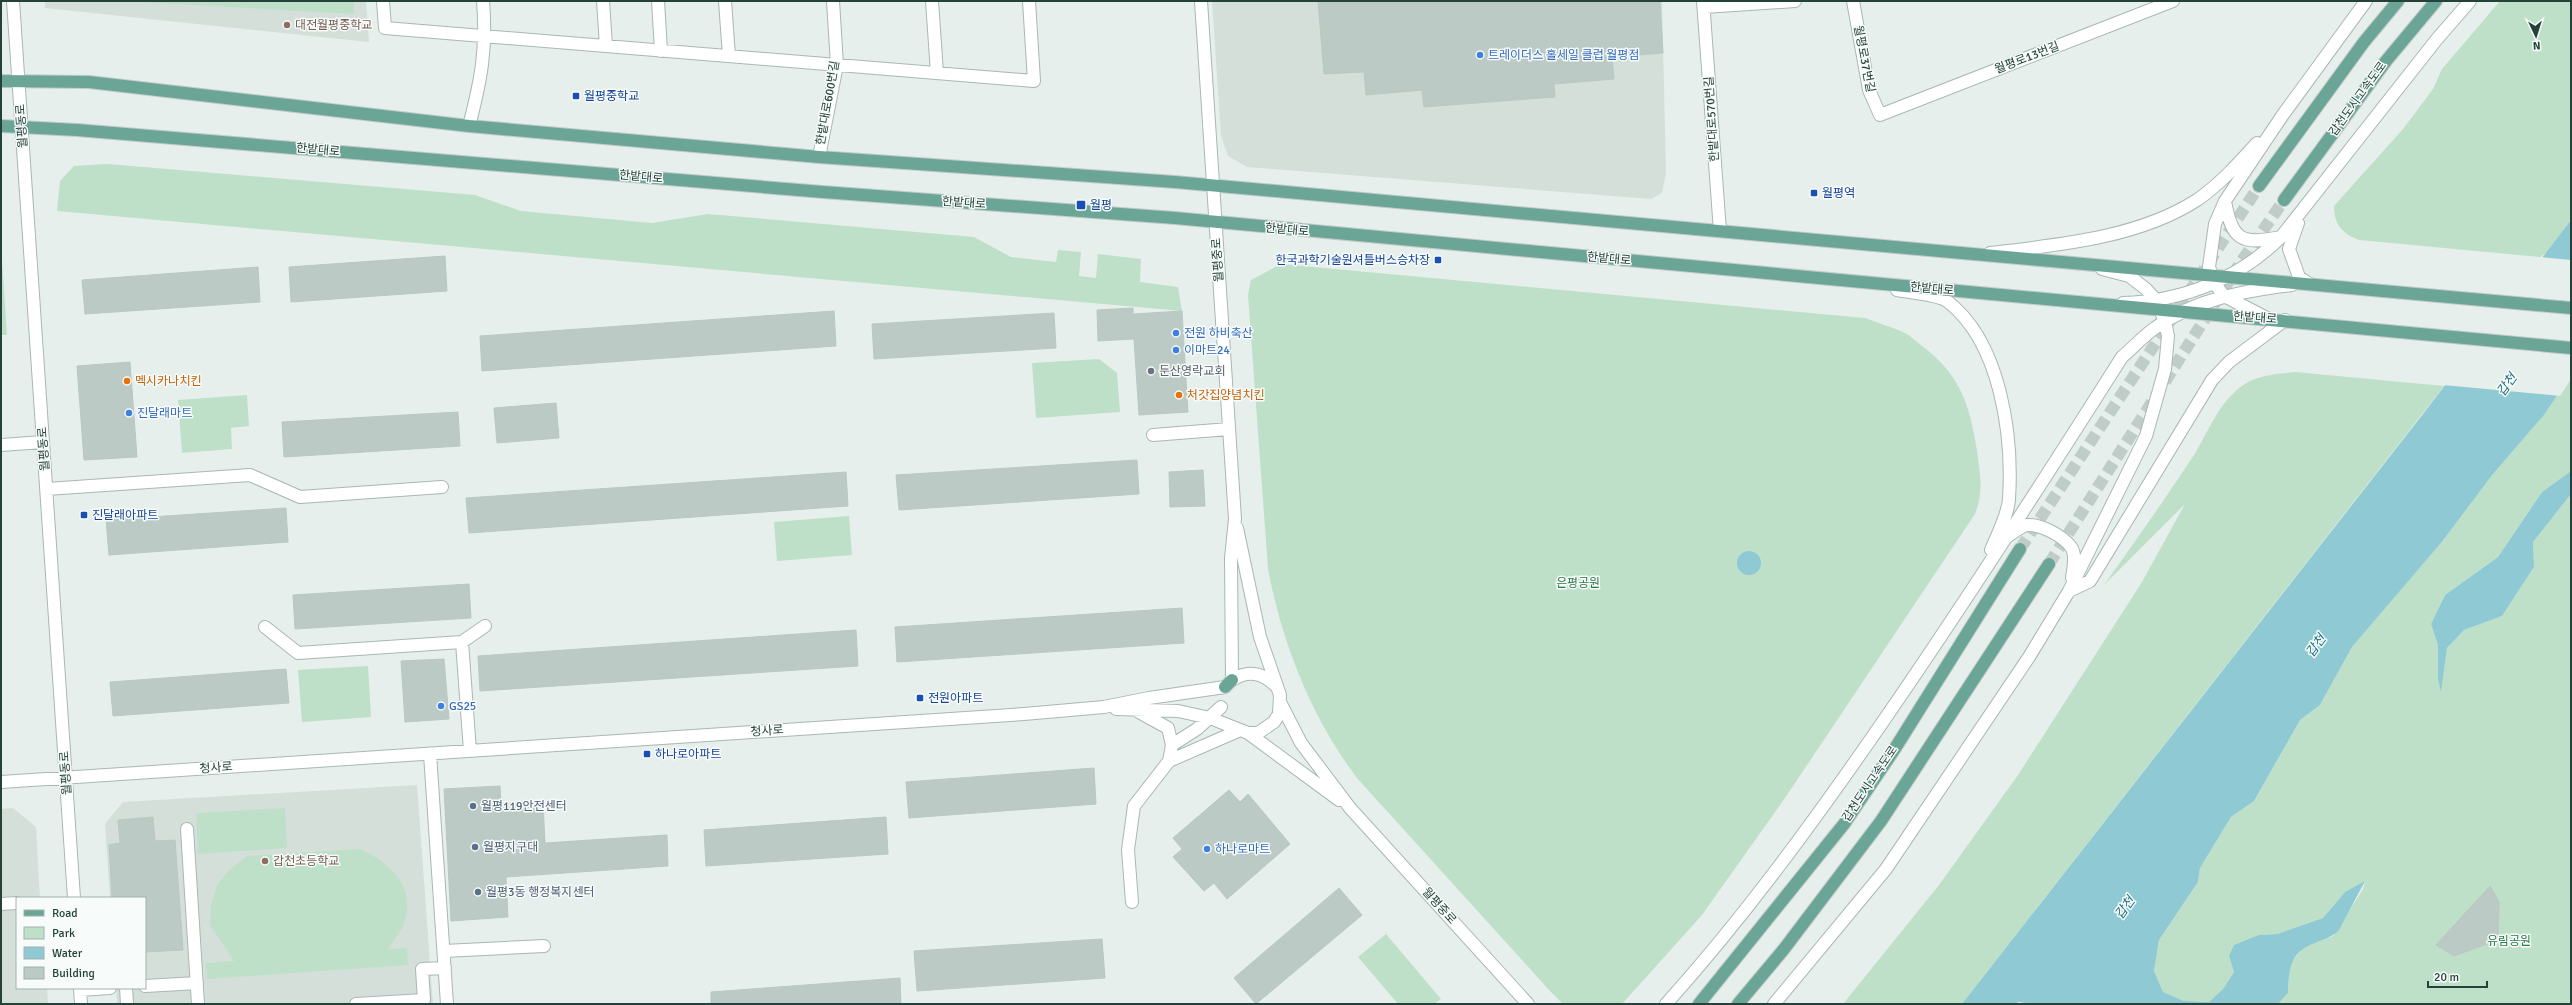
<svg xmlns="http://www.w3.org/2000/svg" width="2572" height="1005" viewBox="0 0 2572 1005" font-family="Signika,'Noto Sans KR',sans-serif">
  <rect width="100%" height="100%" fill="#e6efeb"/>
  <path fill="#d4dfda" d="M45 1H366L369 42 45 8Z
    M1212 1H1662L1666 173 1662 193 1651 199 1247 167 1228 156 1221 136Z
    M417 785 433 1004H117L116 988H145V898H110L105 824 123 802Z
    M13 808 36 827 40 898H17V988H47L48 1004H1V809Z"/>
  <path fill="#bfe0c8" d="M122 1H354V14Z
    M2500 1H2571V220L2546 253 2540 257 2359 240C2342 234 2334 224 2334 206L2403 129 2433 89 2442 69Z
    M108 164 475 195 521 211 652 223 708 214 974 237 1011 257 1056 262 1058 250 1081 252 1079 276 1096 278 1098 254 1141 259 1140 282 1178 287 1182 311 57 211 60 181 74 166Z
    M1 245 7 335H1Z
    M1281 264 1865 318C1878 323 1892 327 1905 333 1911 336 1917 342 1922 346 1960 374 1970 405 1977 451 1980 473 1984 492 1975 514L1787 795 1702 915 1622 1004H1563L1550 991 1357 778C1311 717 1282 643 1268 569L1248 295 1251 280Z
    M1099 359 1117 373 1120 412 1036 418 1032 363Z
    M2295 372 2444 386 1962 1004H1843L1939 885 2018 775 2142 582 2185 504 2104 585C2135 542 2165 499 2194 455 2210 429 2219 401 2245 384 2258 375 2279 374 2295 372Z
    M2571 375V471L2542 492 2498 557 2445 595 2431 624 2438 645V680L2441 690 2447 648 2464 630 2502 616 2534 567 2533 542 2571 494V1004H2278L2288 993 2289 967 2293 960 2305 946 2333 936 2363 889 2365 882 2345 892 2323 918 2277 934 2259 935 2229 956 2234 972 2223 989 2209 1002 2184 1001 2163 992 2154 971 2159 940 2198 882 2200 868 2231 817 2254 801 2300 720 2320 705 2352 647 2441 543 2493 474 2544 415Z
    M247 395 249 426 231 428 232 449 182 453 178 400Z
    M849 516 852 555 777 561 774 522Z
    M368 666 371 717 302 722 298 670Z
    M285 808 287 848 198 854 196 813Z
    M361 849C391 864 416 886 404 923 401 932 393 941 388 949L407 948 408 965 207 979 206 963 234 961 210 925 211 906 217 885 228 871 247 856Z
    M1386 934 1441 999 1434 1004H1398L1358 957Z"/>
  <path fill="#8ec9d4" d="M2571 220V375L2544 415 2493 474 2441 543 2352 647 2320 705 2300 720 2254 801 2231 817 2200 868 2198 882 2159 940 2154 971 2163 992 2184 1001 2209 1002 2223 989 2234 972 2229 956 2234 945 2259 935 2277 934 2323 918 2345 892 2365 881 2339 930C2332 937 2324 939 2315 943 2289 952 2289 970 2288 993L2278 1004H2033L2019 1002 2014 1004H1962L2423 414Z
    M2571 471V494L2533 542 2534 567 2502 616 2464 630 2447 648 2441 692 2438 680V645L2431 624 2445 595 2498 557 2542 492Z
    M1737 563a12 12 0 1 1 24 0a12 12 0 1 1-24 0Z"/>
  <path fill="#e6efeb" d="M2540 257 2571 260V379L2560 396 2443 385Z"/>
  <path fill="#bbcac4" stroke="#b8c9c2" d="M1318 1H1660L1663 53 1612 57 1614 79 1554 84 1555 97 1424 107 1422 90 1366 95 1364 72 1324 74Z
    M445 256 447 291 291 302 289 267Z
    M258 267 260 302 85 314 82 280Z
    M1133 308V314L1182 311 1188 412 1139 415 1134 339 1098 341 1097 310Z
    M834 311 836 346 482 371 480 336Z
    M1054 313 1056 348 874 359 872 324Z
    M130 362 137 457 84 460 77 366Z
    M556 403 559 438 497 443 494 408Z
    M458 412 460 446 284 457 282 422Z
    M1137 460 1139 494 899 510 896 475Z
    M1203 470 1205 506 1170 507 1169 472Z
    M846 472 848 506 469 533 466 498Z
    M286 508 288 542 109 555 106 520Z
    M469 584 471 618 295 629 293 595Z
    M1182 608 1184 643 897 662 895 627Z
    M856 630 858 666 480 691 478 656Z
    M444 659 449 719 405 722 401 661Z
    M286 669 289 703 113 716 110 682Z
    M1094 768 1096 804 909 818 906 782Z
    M500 786 501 804 543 802 545 843 667 835 668 866 506 877 508 917 451 921 444 789Z
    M1229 790 1240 802 1248 794 1290 844 1227 899 1214 883 1204 891 1173 857 1182 849 1173 838Z
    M153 817 155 841 175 840 183 950 145 952V898H112L109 845 120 843 118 820Z
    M886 817 888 854 706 866 704 830Z
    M2490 886 2499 902 2498 940 2454 956 2436 945Z
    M1339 888 1362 915 1256 1004 1234 978Z
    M1102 939 1105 978 917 991 914 951Z
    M900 978 901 1004H711V992Z"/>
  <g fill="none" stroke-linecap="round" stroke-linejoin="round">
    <path stroke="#bfccc8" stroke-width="12" stroke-dasharray="12 6" stroke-linecap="butt" d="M2020 549 2259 186
      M2049 564 2241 262 2284 200"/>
    <g stroke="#a8b8b2" stroke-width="14">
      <path id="minor" d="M13 1 74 898
        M383 1 385 28 1034 81 1029 1
        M603 1 606 46
        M658 1 661 51
        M725 1 729 56
        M932 1 937 73
        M1201 1 1235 519 1231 558 1232 680
        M1703 1 1720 231
        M1853 1 1869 90 1880 115 2173 1
        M1704 7 1795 1
        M469 126C481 80 487 49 483 1
        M819 157 837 65 833 1
        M2225 201C2232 241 2242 245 2281 237
        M2298 223 2289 249 2299 277 2309 284
        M1990 253C2058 245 2138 238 2197 200 2219 185 2239 163 2257 143
        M1897 290C1908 292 1939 295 1947 301 2001 342 2013 436 2009 499 2008 515 1997 535 1991 550
        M2123 303C2183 301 2239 279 2281 237L2437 39 2470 1
        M2269 319 2224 296 2215 284 2209 267 2215 224 2225 201 2282 116 2366 1
        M1153 435 1229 429
        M1 445 43 442
        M47 489 250 475 300 497 442 487
        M2008 536C2013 533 2021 526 2027 525 2041 524 2063 536 2071 547 2077 555 2073 569 2072 578
        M2069 591 2090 581 2212 380 2229 362 2285 320
        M265 627 298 653 462 642
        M1232 680C1248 670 1262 672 1276 686
        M1281 704 1301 743 1350 808 1528 1004
        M1116 709 1178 711 1210 718 1248 733H1258L1274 722 1279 714 1280 695 1260 637 1237 528
        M1139 712 1168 728 1172 745 1169 761
        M1248 733 1339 800
        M1172 745 1197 729 1221 707
        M470 751 462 642 485 626
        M430 754 447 1004
        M1 782 1024 714 1104 707 1149 698 1225 687
        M187 829 198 1004
        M1132 902 1128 850 1134 806 1169 761 1238 731
        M1 904 17 903
        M444 951 544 946
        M145 986 197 983
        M80 988 81 1004
        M126 988 127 1004
        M80 990 110 988
        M356 1004 424 1000 422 969 445 968
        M1666 1004C1745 916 1815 820 1882 723 1965 603 2044 480 2122 357 2133 348 2143 336 2155 328 2195 299 2244 291 2292 285
        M1774 1004 1886 869 2029 657 2069 591 2146 436 2165 369 2168 336 2165 321 2155 299 2146 289 2129 276 2102 269"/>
    </g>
    <g stroke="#c2cac8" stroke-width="14">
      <path id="major" d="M1 81 89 82 469 126 819 157 1175 182 2571 308
        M1 126 77 130 823 192 1175 218 2571 348
        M2259 186 2364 42 2398 1
        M2284 200 2386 61 2436 1
        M1225 687 1232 680
        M1699 1004 1844 824 1894 750 2020 549
        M1738 1004 1784 949 1881 821 2049 564"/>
    </g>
    <use href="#minor" stroke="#fff" stroke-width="12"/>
    <use href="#major" stroke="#6aa596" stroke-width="12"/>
  </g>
  <g fill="#8d6e63" stroke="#f7fbf9" stroke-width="1.5">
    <circle cx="287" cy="25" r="4"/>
    <circle cx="265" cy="861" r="4"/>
  </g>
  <g fill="#3f7fe0" stroke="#f7fbf9" stroke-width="1.5">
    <circle cx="1480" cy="55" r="4"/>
    <circle cx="1176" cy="333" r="4"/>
    <circle cx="1176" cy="350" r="4"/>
    <circle cx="129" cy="413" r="4"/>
    <circle cx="441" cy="706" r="4"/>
    <circle cx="1207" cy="849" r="4"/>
  </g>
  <g fill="#1a4fb4" stroke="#f7fbf9" stroke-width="1.5">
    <rect x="572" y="92" width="8" height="8" rx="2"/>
    <rect x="1810" y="189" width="8" height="8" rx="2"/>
    <rect x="1076" y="200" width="10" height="10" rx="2"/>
    <rect x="1434" y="256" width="8" height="8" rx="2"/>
    <rect x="80" y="511" width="8" height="8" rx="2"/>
    <rect x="916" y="694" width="8" height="8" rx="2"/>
    <rect x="643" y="750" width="8" height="8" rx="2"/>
  </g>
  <circle fill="#6b7280" stroke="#f7fbf9" stroke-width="1.5" cx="1151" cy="371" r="4"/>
  <g fill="#e8710a" stroke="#f7fbf9" stroke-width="1.5">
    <circle cx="127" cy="381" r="4"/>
    <circle cx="1179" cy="395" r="4"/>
  </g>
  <g fill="#5c6f8a" stroke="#f7fbf9" stroke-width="1.5">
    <circle cx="473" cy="806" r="4"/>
    <circle cx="475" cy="847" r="4"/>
    <circle cx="478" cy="892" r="4"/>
  </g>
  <g text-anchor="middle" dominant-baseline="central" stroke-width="3" stroke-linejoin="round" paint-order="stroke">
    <g font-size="12" fill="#785e54" stroke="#f7fbf9" text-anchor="start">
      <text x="295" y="25">대전월평중학교</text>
      <text x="273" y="861">갑천초등학교</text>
    </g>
    <g font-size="12" fill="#366cbe" stroke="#f7fbf9" text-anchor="start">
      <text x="1488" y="55">트레이더스 홀세일 클럽 월평점</text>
      <text x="1184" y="333">전원 하비축산</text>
      <text x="1184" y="350">이마트24</text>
      <text x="137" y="413">진달래마트</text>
      <text x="449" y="706">GS25</text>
      <text x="1215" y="849">하나로마트</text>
    </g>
    <g font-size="12" fill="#24423a" stroke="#f7fbf9">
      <text transform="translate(2027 58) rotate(-21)">월평로13번길</text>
      <text transform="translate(1864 59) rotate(79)">월평로37번길</text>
      <text transform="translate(2358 99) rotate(-54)">갑천도시고속도로</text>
      <text transform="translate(828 103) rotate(-80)">한밭대로600번길</text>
      <text transform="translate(1712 119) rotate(-94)">한밭대로570번길</text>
      <text transform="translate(22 126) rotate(-94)">월평동로</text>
      <text transform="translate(318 150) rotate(5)">한밭대로</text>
      <text transform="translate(641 177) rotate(5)">한밭대로</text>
      <text transform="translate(964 203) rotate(4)">한밭대로</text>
      <text transform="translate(1287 230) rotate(5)">한밭대로</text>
      <text transform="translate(1609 259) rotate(5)">한밭대로</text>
      <text transform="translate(1218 260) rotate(-94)">월평중로</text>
      <text transform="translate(1932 289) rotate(5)">한밭대로</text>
      <text transform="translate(2255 318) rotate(4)">한밭대로</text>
      <text transform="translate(44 449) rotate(-94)">월평동로</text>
      <text transform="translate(767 731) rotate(-4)">청사로</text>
      <text transform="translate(216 768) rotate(-4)">청사로</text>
      <text transform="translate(66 773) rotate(-94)">월평동로</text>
      <text transform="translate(1870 784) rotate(-56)">갑천도시고속도로</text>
      <text transform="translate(1439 906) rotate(48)">월평중로</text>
    </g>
    <g font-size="12" fill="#164399" stroke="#f7fbf9" text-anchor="start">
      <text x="584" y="96">월평중학교</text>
      <text x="1822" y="193">월평역</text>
      <text x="1090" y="205">월평</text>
      <text x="1430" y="260" text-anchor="end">한국과학기술원셔틀버스승차장</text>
      <text x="92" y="515">진달래아파트</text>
      <text x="928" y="698">전원아파트</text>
      <text x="655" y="754">하나로아파트</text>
    </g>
    <g font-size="12" fill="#5b616d" stroke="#f7fbf9" text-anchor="start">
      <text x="1159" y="371">둔산영락교회</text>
    </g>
    <g font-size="12" fill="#c56008" stroke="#f7fbf9" text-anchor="start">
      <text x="135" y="381">멕시카나치킨</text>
      <text x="1187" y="395">처갓집양념치킨</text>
    </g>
    <g font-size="12" fill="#2d7a4b" stroke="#f7fbf9">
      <text x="1578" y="583">은평공원</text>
      <text x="2509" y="941">유림공원</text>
    </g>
    <g font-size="12" fill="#4e5e75" stroke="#f7fbf9" text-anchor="start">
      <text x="481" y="806">월평119안전센터</text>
      <text x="483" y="847">월평지구대</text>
      <text x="486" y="892">월평3동 행정복지센터</text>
    </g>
    <g font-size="13" font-style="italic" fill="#1c6f80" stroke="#f7fbf9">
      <text transform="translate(2507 385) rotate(-54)">갑천</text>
      <text transform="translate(2316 646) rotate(-54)">갑천</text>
      <text transform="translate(2125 908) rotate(-54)">갑천</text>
    </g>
  </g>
  <rect width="2572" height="1005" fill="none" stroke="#24423a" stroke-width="4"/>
  <rect x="16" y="897" width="130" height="92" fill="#f7fbf9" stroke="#a3b1ad"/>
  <rect x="24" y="910" width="20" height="6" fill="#6aa596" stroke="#a3b1ad"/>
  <text x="52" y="917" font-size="12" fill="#24423a">Road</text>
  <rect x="24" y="927" width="20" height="12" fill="#bfe0c8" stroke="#a3b1ad"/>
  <text x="52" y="937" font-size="12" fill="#24423a">Park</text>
  <rect x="24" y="947" width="20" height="12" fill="#8ec9d4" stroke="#a3b1ad"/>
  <text x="52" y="957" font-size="12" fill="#24423a">Water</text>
  <rect x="24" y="967" width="20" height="12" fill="#bbcac4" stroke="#a3b1ad"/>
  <text x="52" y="977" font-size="12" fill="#24423a">Building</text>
  <g transform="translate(2536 36) rotate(176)" stroke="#f7fbf9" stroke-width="3" paint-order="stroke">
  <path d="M0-3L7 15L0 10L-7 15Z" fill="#24423a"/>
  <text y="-6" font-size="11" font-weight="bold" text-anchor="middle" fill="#24423a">N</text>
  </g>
  <path d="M2428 981v6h59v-6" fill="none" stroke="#24423a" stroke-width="2"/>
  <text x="2434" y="981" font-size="12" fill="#24423a" stroke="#f7fbf9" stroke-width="3" paint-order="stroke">20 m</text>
</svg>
